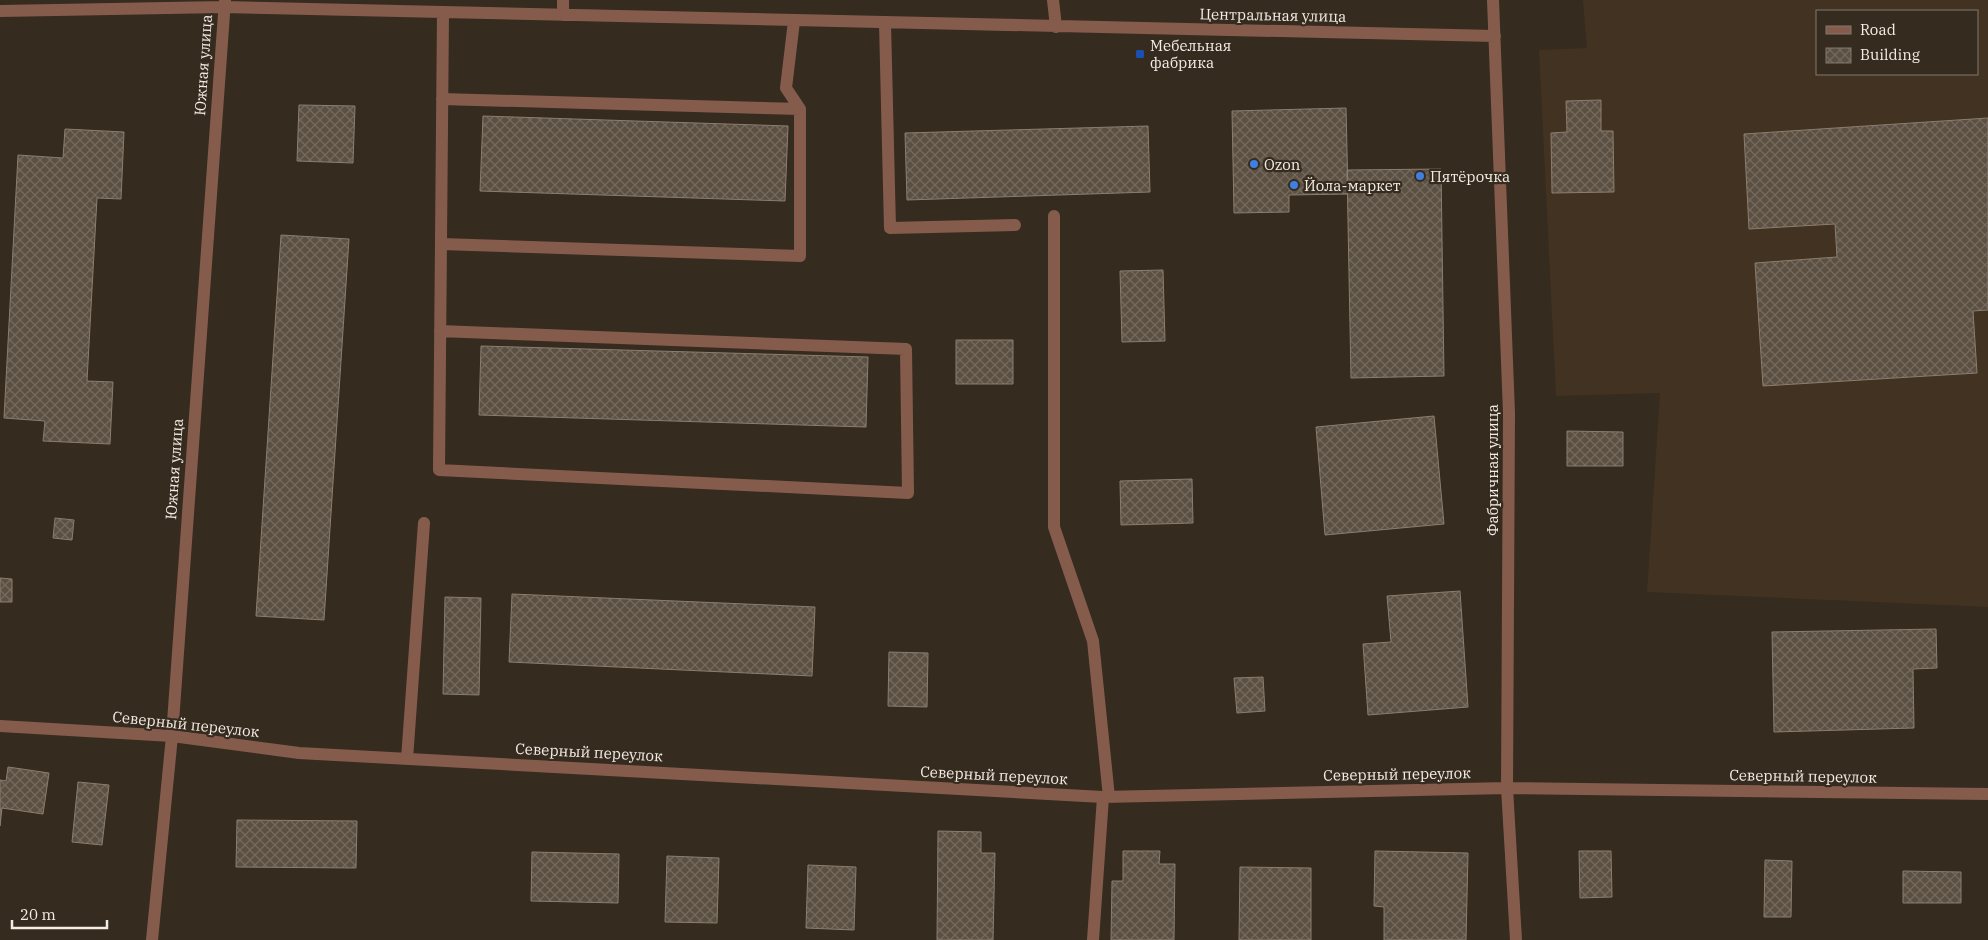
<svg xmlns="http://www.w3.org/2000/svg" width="1988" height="940" font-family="'IBM Plex Serif',serif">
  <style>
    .built { fill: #423221; fill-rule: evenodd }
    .building { fill: url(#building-cross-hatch); stroke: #8b7e70 }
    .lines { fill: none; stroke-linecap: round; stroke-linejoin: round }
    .minor { stroke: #855c4c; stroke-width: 12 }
    .transit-dot { fill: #1a4fb4; stroke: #362b1f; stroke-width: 2 }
    .shop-dot { fill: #3f7fe0; stroke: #362b1f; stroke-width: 2 }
    .labels { text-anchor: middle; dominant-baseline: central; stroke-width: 4.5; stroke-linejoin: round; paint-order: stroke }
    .street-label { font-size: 15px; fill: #f4ede5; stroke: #362b1f }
    .poi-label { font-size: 15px; fill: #f4ede5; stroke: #362b1f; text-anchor: start }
  </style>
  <defs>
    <pattern id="building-cross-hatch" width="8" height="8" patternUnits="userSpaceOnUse" patternTransform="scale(1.25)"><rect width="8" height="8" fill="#5c5043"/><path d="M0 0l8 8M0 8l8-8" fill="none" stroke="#746a5e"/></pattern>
  </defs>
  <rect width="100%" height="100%" fill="#362b1f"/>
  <path class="built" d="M1583 0H1988V607L1647 592 1660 393 1556 396 1539 50 1587 48ZM1817 11H1977V74H1817Z"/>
  <path class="building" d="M1601 100V131H1613L1614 192 1552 193 1551 133 1567 132 1566 101Z
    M299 105 355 106 353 163 297 161Z
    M1346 108 1348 194 1289 195V212L1234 213 1232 111Z
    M483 116 788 126 785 201 480 191Z
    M1988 118V310L1973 311 1977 373 1763 386 1755 263 1837 257 1835 224 1749 229 1744 134Z
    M1148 126 1150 192 907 200 905 133Z
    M65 129 124 132 121 199 97 198 87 381 113 382 110 444 43 441 45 421 4 418 18 155 63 158Z
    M1441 169 1444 376 1351 378 1347 170Z
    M281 235 349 239 324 620 256 616Z
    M1163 270 1165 341 1122 342 1120 271Z
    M956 340H1013V384H956Z
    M481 346 868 357 866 427 479 415Z
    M1434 416 1444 524 1325 535 1316 427Z
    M1567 431 1623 432V466H1567Z
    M1192 479 1193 523 1121 525 1120 481Z
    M55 518 74 520 72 540 53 538Z
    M0 578 12 579V602H0Z
    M1460 591 1468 707 1368 715 1363 644 1391 642 1387 596Z
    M512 594 815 607 812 676 509 662Z
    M445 597 481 598 479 695 443 694Z
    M1936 629 1937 668 1913 669 1914 728 1774 732 1772 632Z
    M889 652 928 653 927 707 888 706Z
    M1263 677 1265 711 1237 713 1234 678Z
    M8 767 49 773 43 814 2 808 0 826V780L6 781Z
    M78 782 109 785 102 845 72 842Z
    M237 820 357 821 356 868 236 867Z
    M938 831 981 832V853H995L993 940H937Z
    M1123 851H1160L1159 864H1175L1174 940H1111L1112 881H1123Z
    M1375 851 1468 853 1466 940H1384V907L1374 906Z
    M1579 851H1611L1612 897 1580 898Z
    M532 852 619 854 618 903 531 901Z
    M667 856 719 858 717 923 665 922Z
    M1765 860 1792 861 1791 917H1764Z
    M808 865 856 867 854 930 806 928Z
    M1240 867 1311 868V940H1239Z
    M1903 871 1961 872V903H1903Z"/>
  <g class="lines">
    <path class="minor" d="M1053 0 1056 27
      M1493 0 1509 413 1507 788 1516 940
      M0 11 223 7 1495 36
      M563 15V0
      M885 23 890 228 1015 225
      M442 99 800 109
      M1054 216V527L1093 641 1109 797
      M441 244 800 256V109L786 88 794 21
      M440 331 906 349 908 493 439 470 443 12
      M0 726 172 736 299 753 1103 797 1507 788 1988 794
      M407 759 424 523
      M152 940 172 736 225 0
      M1093 940 1103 797"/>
  </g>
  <rect class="transit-dot" x="1135" y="49" width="10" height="10" rx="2.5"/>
  <g class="shop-dot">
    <circle cx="1254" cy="164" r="5"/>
    <circle cx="1420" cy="176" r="5"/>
    <circle cx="1294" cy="185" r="5"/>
  </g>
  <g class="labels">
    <g class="street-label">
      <text transform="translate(1273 15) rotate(1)">Центральная улица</text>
      <text transform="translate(203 65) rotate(-86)">Южная улица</text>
      <text transform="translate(174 469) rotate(-86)">Южная улица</text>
      <text transform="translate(1492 470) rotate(-90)">Фабричная улица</text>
      <text transform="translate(186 724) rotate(6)">Северный переулок</text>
      <text transform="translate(589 752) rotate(3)">Северный переулок</text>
      <text transform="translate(1397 774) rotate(-1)">Северный переулок</text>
      <text transform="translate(994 775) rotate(3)">Северный переулок</text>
      <text transform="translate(1803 776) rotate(1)">Северный переулок</text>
    </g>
    <g class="poi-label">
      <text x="1150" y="45">Мебельная<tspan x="1150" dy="17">фабрика</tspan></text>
      <text x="1264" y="164">Ozon</text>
      <text x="1430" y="176">Пятёрочка</text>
      <text x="1304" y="185">Йола-маркет</text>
    </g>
  </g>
  <rect x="1816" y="10" width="162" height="65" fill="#362b1f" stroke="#82796e"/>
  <rect x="1826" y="26" width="25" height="8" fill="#855c4c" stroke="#82796e"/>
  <text x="1860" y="35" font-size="15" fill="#f4ede5">Road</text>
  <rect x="1826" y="48" width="25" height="15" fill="url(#building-cross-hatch)" stroke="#82796e"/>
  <text x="1860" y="60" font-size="15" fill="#f4ede5">Building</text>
  <path d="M12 920v8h95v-8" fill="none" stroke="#f4ede5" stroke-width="2.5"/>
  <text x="20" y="920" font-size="15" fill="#f4ede5" stroke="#362b1f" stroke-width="4" paint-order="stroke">20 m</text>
</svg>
